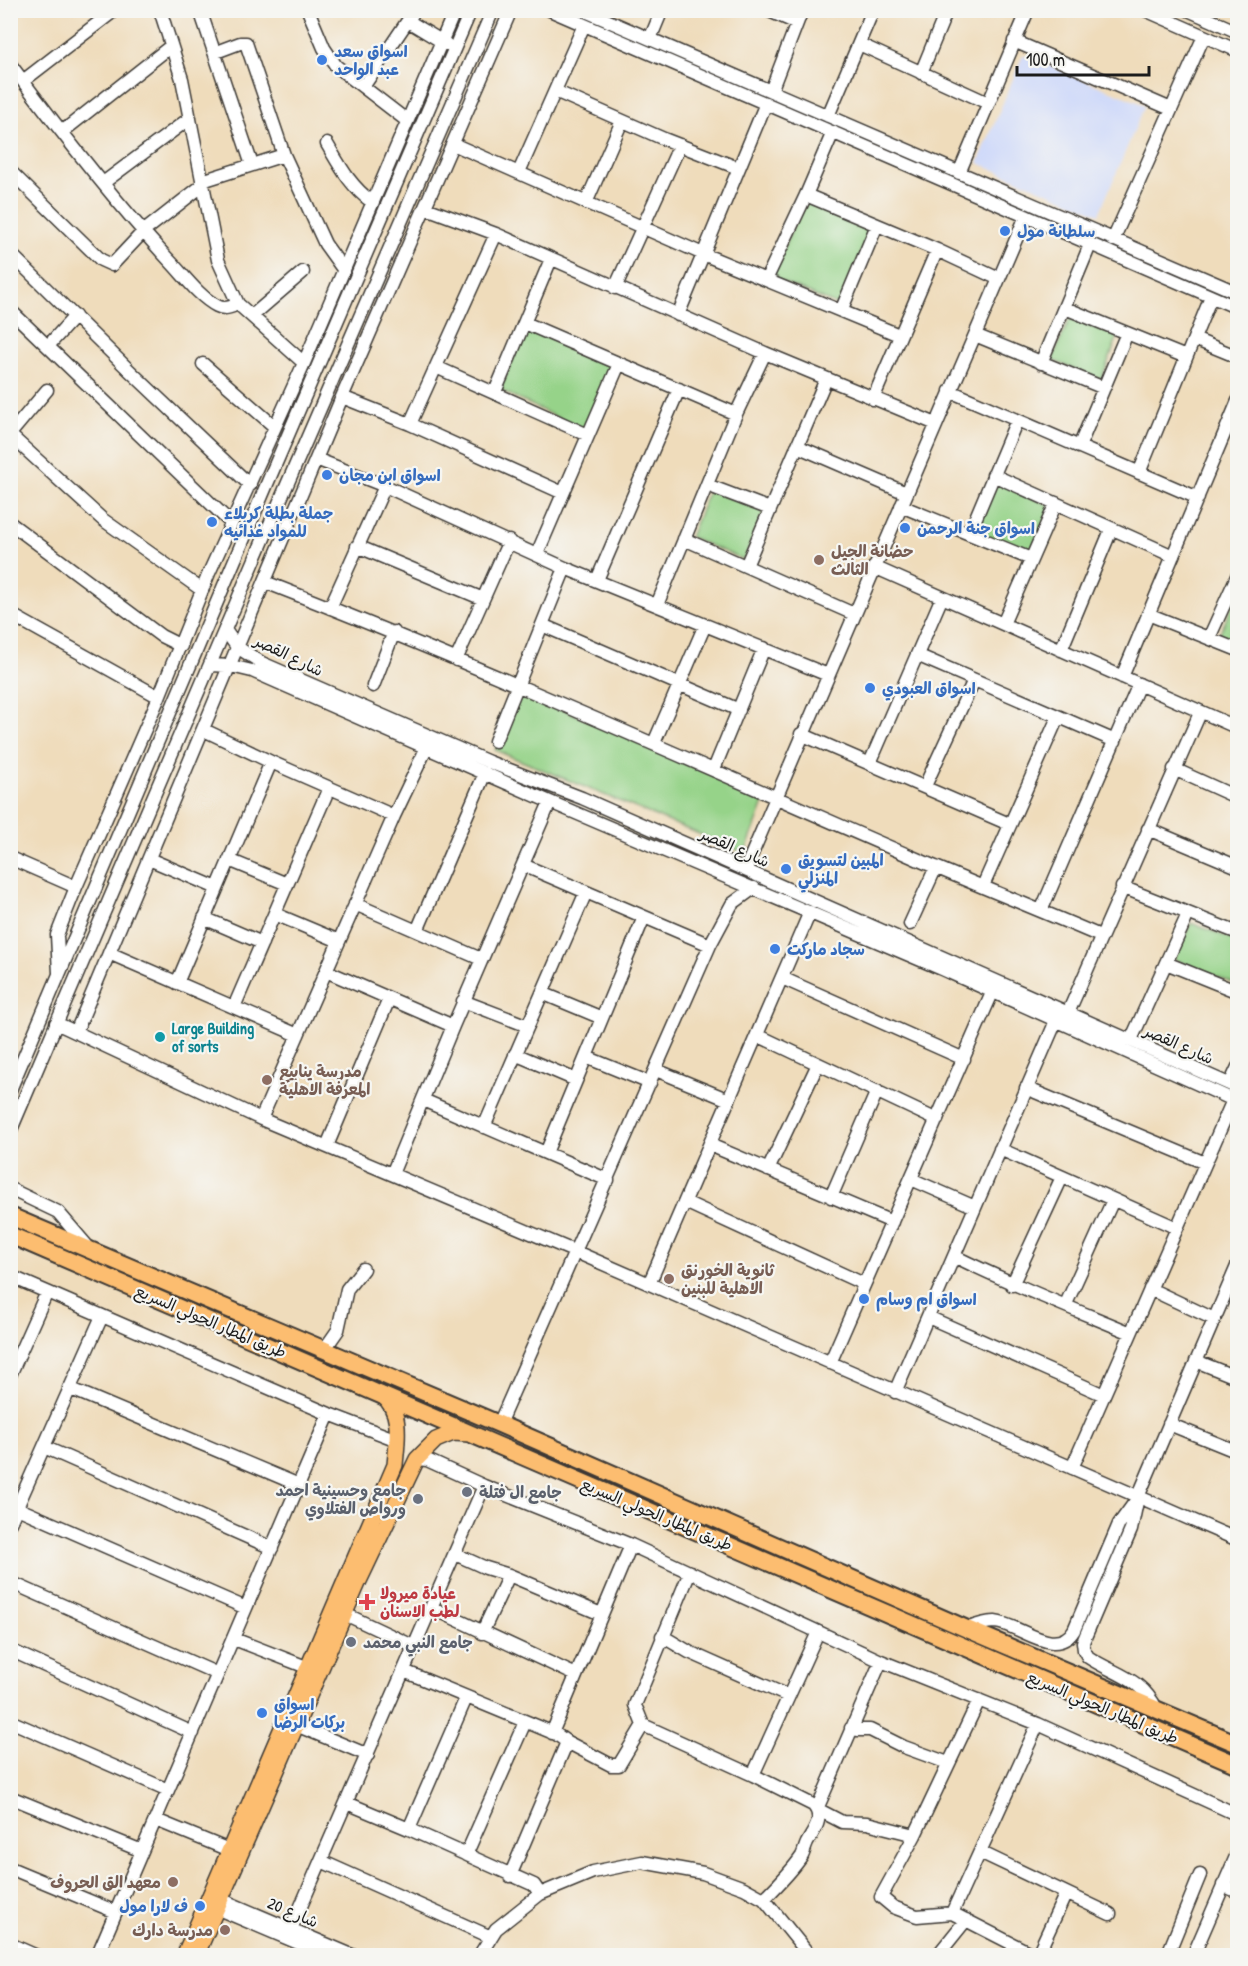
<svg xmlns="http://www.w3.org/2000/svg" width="1248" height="1966" font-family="'Patrick Hand','Playpen Sans Arabic',sans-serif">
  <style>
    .built { fill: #d0daf9 }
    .green { fill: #96d389; stroke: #597852; stroke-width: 1.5 }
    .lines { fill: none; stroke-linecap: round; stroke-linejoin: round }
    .minor-casing { stroke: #3c3934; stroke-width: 15 }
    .major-casing { stroke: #3c3934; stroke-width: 18 }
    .highway-casing { stroke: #3c3934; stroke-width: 20 }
    .minor { stroke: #fff; stroke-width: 12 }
    .major { stroke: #fcbd6f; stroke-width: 15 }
    .highway { stroke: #fcbd6f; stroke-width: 16 }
    .shop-dot { fill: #3f7fe0; stroke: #f6f6f2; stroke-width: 2 }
    .education-dot { fill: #8d6e63; stroke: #f6f6f2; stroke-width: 2 }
    .culture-dot { fill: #0f9aa8; stroke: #f6f6f2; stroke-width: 2 }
    .worship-dot { fill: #6b7280; stroke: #f6f6f2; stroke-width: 2 }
    .health-dot { fill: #e0444e; stroke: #f6f6f2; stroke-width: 2 }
    .labels { text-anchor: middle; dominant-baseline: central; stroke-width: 4.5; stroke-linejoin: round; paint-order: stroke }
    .shop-label { font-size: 16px; font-weight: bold; fill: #366cbe; stroke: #f6f6f2; text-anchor: start }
    .education-label { font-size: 16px; font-weight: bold; fill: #785e54; stroke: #f6f6f2; text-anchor: start }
    .street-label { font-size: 16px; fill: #1c1c1c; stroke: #f6f6f2 }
    .culture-label { font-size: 16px; font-weight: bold; fill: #0d838f; stroke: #f6f6f2; text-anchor: start }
    .worship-label { font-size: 16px; font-weight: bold; fill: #5b616d; stroke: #f6f6f2; text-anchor: start }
    .health-label { font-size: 16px; font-weight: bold; fill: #be3a42; stroke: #f6f6f2; text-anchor: start }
  </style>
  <rect width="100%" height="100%" fill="#f6f6f2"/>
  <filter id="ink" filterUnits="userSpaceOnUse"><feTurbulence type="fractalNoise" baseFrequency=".0167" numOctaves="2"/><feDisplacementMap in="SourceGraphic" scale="12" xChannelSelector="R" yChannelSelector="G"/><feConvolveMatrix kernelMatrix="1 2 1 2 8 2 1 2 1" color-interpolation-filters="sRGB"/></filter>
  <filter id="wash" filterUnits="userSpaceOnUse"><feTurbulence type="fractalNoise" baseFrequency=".008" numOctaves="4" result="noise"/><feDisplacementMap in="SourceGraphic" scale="24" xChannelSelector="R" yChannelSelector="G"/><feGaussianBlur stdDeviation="1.35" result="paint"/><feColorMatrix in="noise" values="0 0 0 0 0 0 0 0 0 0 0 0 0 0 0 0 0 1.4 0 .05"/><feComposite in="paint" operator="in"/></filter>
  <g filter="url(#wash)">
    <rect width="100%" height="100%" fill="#efdcbb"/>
    <path class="built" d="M1023 55 1145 105 1099 214 978 163Z"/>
    <path class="green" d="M805 199 872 228 839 306 771 277Z
      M1070 318 1118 336 1101 380 1052 360Z
      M526 327 616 364 587 432 500 390Z
      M995 480 1051 506 1030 555 974 532Z
      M709 490 764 511 744 560 690 537Z
      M1237 595H1238L1237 643 1219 635Z
      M519 690 766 798 745 853 495 750Z
      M1191 923 1237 941V985L1174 959Z"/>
  </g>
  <g filter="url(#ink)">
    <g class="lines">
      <defs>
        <path id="minor" d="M160 10 182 79 218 260 238 304 304 363
          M200 10 252 165
          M308 10 324 48 336 66 406 120
          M550 10 1238 308
          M583 10 1238 293
          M767 10 797 23
          M1145 10 1238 51
          M1188 10 1238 32
          M408 21 446 44
          M650 39 662 10
          M1014 41 1171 109
          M859 44 988 103
          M216 52 240 43H246L284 155 325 244 343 269
          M10 64C60 131 111 197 168 259 183 274 198 296 217 306 225 310 231 307 238 304
          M921 73 947 10
          M23 81 115 10
          M363 87 415 10
          M555 91 664 139 738 168
          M771 91 802 10
          M828 116 873 10
          M62 132 171 46
          M327 144C340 166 350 186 372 202
          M453 144 703 254 899 335
          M10 171 101 260 112 265 143 232 203 185
          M519 172 584 25
          M959 173 1028 10
          M202 181 284 155
          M103 183 190 118
          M806 195 937 250 999 279
          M586 203 622 121
          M426 208 496 234 765 353 936 424
          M1113 240 1204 36
          M10 253 130 371 250 485
          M766 280 806 195 833 132
          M615 288 680 145
          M1065 308 1186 357
          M10 310 231 523
          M841 311 877 225
          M678 315 766 103
          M252 316 303 272
          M525 323 736 414
          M975 335 1104 388
          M1194 339 1238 357
          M48 346 75 316
          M1041 363 1090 245
          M203 364 275 427
          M436 367 588 435
          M950 391 1198 498
          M495 392 551 259
          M342 397 410 424 563 493
          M873 399 937 250
          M410 424 496 234
          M10 434 47 390
          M10 435 102 519 202 590
          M797 446 906 493
          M1079 447 1127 333
          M316 459 385 486 565 568 828 675
          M1139 473 1211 297
          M993 475 1173 556
          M707 485 770 509
          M901 506 1031 559
          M10 523 161 636 181 646
          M969 534 1017 420
          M684 539 854 614
          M357 546 483 599
          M537 554 619 364
          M746 566 826 379
          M874 567 1238 728
          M597 580 679 389
          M265 582C486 668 702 766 919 860 979 886 1040 910 1100 936
          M657 605 736 414 765 353
          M330 608 385 486
          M10 614 159 697
          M1148 614 1238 650
          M1003 624 1056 503
          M542 625 739 710
          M225 630 237 647 262 663 489 762 582 798 1238 1088
          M1209 638 1238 574
          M1061 650 1111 530
          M917 655 1115 741
          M456 660 509 541
          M211 665 231 666 252 671 550 802 942 969 1238 1102
          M1122 677 1238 401
          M373 686 394 632
          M204 730 271 762 394 816
          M801 734 1009 824
          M495 741 565 568
          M654 743 705 625
          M870 763 942 597
          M714 769 764 648
          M1174 769 1238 798
          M925 786 974 680
          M1148 829 1238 867
          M10 858 76 887
          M149 859 217 888
          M229 860 287 884
          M523 865 710 945
          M745 870 1026 216
          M983 886 1058 717
          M1122 887 1238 933
          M355 904 481 959
          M1041 911 1139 684
          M275 914 339 941
          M204 918 262 943
          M910 924 936 867
          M417 931 485 773
          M109 953 298 1035
          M1166 963 1238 992
          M326 971 453 1026
          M59 973 57 935 76 887 159 697 209 573 304 363 455 10
          M782 978 964 1059
          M177 983 271 762
          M542 993 602 1018
          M463 1001 528 1026
          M234 1007 329 788
          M1068 1013 1200 713
          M56 1023 261 1119 576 1252 1238 1540
          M76 1032 342 397 511 10
          M757 1035 937 1120
          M1131 1040 1188 914
          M515 1054 576 1080
          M586 1057 650 1083
          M656 1070 729 1100
          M1230 1084 1238 1067
          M1026 1088 1205 1163
          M10 1090 267 484 471 10
          M423 1100 608 1180
          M261 1119 394 816 427 747
          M484 1127 586 892
          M10 1132 273 517 493 10
          M710 1145 892 1222
          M327 1146 389 999
          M1000 1149 1177 1228
          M546 1153 644 917
          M768 1170 818 1064
          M392 1174 453 1026 550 802
          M911 1179 975 1207
          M10 1189 58 1212 88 1247
          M831 1197 877 1091
          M685 1202 864 1284
          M954 1256C1012 1285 1071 1308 1131 1333
          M10 1276 329 1414 397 1440
          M649 1284 810 912
          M1012 1285 1062 1177
          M1150 1289 1214 1319
          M1066 1304 1113 1200
          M928 1317 1104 1395
          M324 1350 338 1330 347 1289 363 1269
          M1196 1361 1238 1378
          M830 1363 992 993
          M10 1375 47 1292
          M69 1388 299 1485
          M895 1392 1056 1021
          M499 1424 710 945 732 904 754 888
          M1169 1424 1238 1452
          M44 1447 272 1548
          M417 1459 427 1460 484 1486 631 1545 881 1661 1038 1724 1238 1815
          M1072 1468 1233 1100
          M17 1508 246 1608
          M10 1523 102 1316
          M455 1554 486 1568 509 1575 601 1614
          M690 1572 635 1705 643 1725 753 1775 813 1805C825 1818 814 1830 807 1843 805 1847 804 1852 802 1856 792 1871 777 1886 764 1899
          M10 1582 218 1674
          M432 1608 576 1675
          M345 1614 415 1647
          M967 1629C976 1625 985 1622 995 1622 1020 1624 1055 1660 1074 1630L1119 1524 1138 1498
          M482 1633 509 1575
          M662 1636 689 1652 788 1696
          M234 1639 309 1668
          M10 1650 193 1733
          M881 1661 817 1809 842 1822 867 1823 915 1835
          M404 1671 556 1734 567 1742 611 1765H619L643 1725
          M979 1700 915 1835 881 1897 893 1907 917 1916 952 1913 1036 1956
          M1157 1710C1141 1677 1115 1675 1088 1657L1084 1650 1083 1642 1131 1530 1138 1497 1238 1264
          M10 1721 168 1790
          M296 1725 368 1755
          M851 1728 858 1730H870L904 1747 948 1763
          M552 1733 631 1545
          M753 1775 818 1632
          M10 1797 142 1851
          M347 1803 409 1829 534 1885 540 1894
          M156 1820 229 1850
          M409 1829 466 1698
          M980 1852 1110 1914
          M466 1855 525 1722
          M321 1861 491 1937
          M10 1868 116 1912
          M510 1876 567 1742
          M1223 1885 1238 1892
          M220 1899 354 1956
          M216 1908 329 1956
          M952 1913 1038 1724
          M291 1929 484 1486
          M10 1944 37 1956
          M97 1956 329 1414
          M479 1956 496 1929 540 1894 593 1872 642 1862 703 1873 744 1888 764 1899 810 1956
          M937 1956 966 1920
          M1037 1956 1066 1893
          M1167 1956 1200 1875
          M1193 1956 1238 1852"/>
        <path id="major" d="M184 1956 395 1465C397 1441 403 1412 382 1395
          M196 1956 358 1583 417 1459 436 1440 453 1433 470 1434"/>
        <path id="highway" d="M10 1216 499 1424 967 1629 1238 1744
          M10 1235 1238 1765"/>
      </defs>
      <use href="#minor" class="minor-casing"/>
      <use href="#major" class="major-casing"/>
      <use href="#highway" class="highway-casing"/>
      <use href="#minor" class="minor"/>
      <use href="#major" class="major"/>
      <use href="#highway" class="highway"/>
    </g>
  </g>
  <g class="shop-dot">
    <circle cx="322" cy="60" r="6"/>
    <circle cx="1005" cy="231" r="6"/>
    <circle cx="327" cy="475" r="6"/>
    <circle cx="212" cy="522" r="6"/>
    <circle cx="905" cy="528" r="6"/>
    <circle cx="870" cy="688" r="6"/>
    <circle cx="786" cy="869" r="6"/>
    <circle cx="775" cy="949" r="6"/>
    <circle cx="864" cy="1299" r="6"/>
    <circle cx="262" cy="1713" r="6"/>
    <circle cx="200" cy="1906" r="6"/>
  </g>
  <g class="education-dot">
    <circle cx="819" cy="560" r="6"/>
    <circle cx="267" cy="1080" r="6"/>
    <circle cx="669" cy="1279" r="6"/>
    <circle cx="173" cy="1882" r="6"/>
    <circle cx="225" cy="1930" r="6"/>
  </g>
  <circle class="culture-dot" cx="160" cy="1037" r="6"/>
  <g class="worship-dot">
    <circle cx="467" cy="1492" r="6"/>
    <circle cx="418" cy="1499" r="6"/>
    <circle cx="351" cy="1642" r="6"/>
  </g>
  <path class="health-dot" d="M364 1593h6v6h6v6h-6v6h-6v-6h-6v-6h6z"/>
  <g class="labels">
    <g class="shop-label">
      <text x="334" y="51">اسواق سعد<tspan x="334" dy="18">عبد الواحد</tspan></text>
      <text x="1017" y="231">سلطانة مول</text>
      <text x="339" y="475">اسواق ابن مجان</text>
      <text x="224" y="513">جملة بطلة كربلاء<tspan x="224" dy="18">للمواد غذائيه</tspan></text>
      <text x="917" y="528">اسواق جنة الرحمن</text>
      <text x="882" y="688">اسواق العبودي</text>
      <text x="798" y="860">المبين لتسويق<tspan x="798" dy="18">المنزلي</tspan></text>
      <text x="787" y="949">سجاد ماركت</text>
      <text x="876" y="1299">اسواق ام وسام</text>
      <text x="274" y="1704">اسواق<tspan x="274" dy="18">بركات الرضا</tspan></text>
      <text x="188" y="1906" text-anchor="end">ف لارا مول</text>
    </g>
    <g class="education-label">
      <text x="831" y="551">حضانة الجيل<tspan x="831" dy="18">الثالث</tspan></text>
      <text x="279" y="1071">مدرسة ينابيع<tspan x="279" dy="18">المعرفة الاهلية</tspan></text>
      <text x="681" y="1270">ثانوية الخورنق<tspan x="681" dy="18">الاهلية للبنين</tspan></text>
      <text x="161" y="1882" text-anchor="end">معهد الق الحروف</text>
      <text x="213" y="1930" text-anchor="end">مدرسة دارك</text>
    </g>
    <g class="street-label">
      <text transform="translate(289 655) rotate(26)">شارع القصر</text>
      <text transform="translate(735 847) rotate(24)">شارع القصر</text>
      <text transform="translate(1179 1044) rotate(24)">شارع القصر</text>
      <text transform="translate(211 1321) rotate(23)">طريق المطار الحولي السريع</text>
      <text transform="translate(657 1514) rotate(23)">طريق المطار الحولي السريع</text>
      <text transform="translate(1103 1707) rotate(23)">طريق المطار الحولي السريع</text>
      <text transform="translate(293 1912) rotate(23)">شارع 20</text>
    </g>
    <g class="culture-label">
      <text x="172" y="1028">Large Building<tspan x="172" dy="18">of sorts</tspan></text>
    </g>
    <g class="worship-label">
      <text x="406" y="1490" text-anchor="end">جامع وحسينية احمد<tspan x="406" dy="18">ورواص الفتلاوي</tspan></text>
      <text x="479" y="1492">جامع ال فتلة</text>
      <text x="363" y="1642">جامع النبي محمد</text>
    </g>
    <g class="health-label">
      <text x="380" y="1593">عيادة ميرولا<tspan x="380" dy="18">لطب الاسنان</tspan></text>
    </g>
  </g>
  <rect width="1248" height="1966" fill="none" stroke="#f6f6f2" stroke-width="36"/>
  <path d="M1017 66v9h132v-9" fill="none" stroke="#1c1c1c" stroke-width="3"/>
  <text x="1026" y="66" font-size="18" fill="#1c1c1c" stroke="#f6f6f2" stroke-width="4.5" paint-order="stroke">100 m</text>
</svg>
